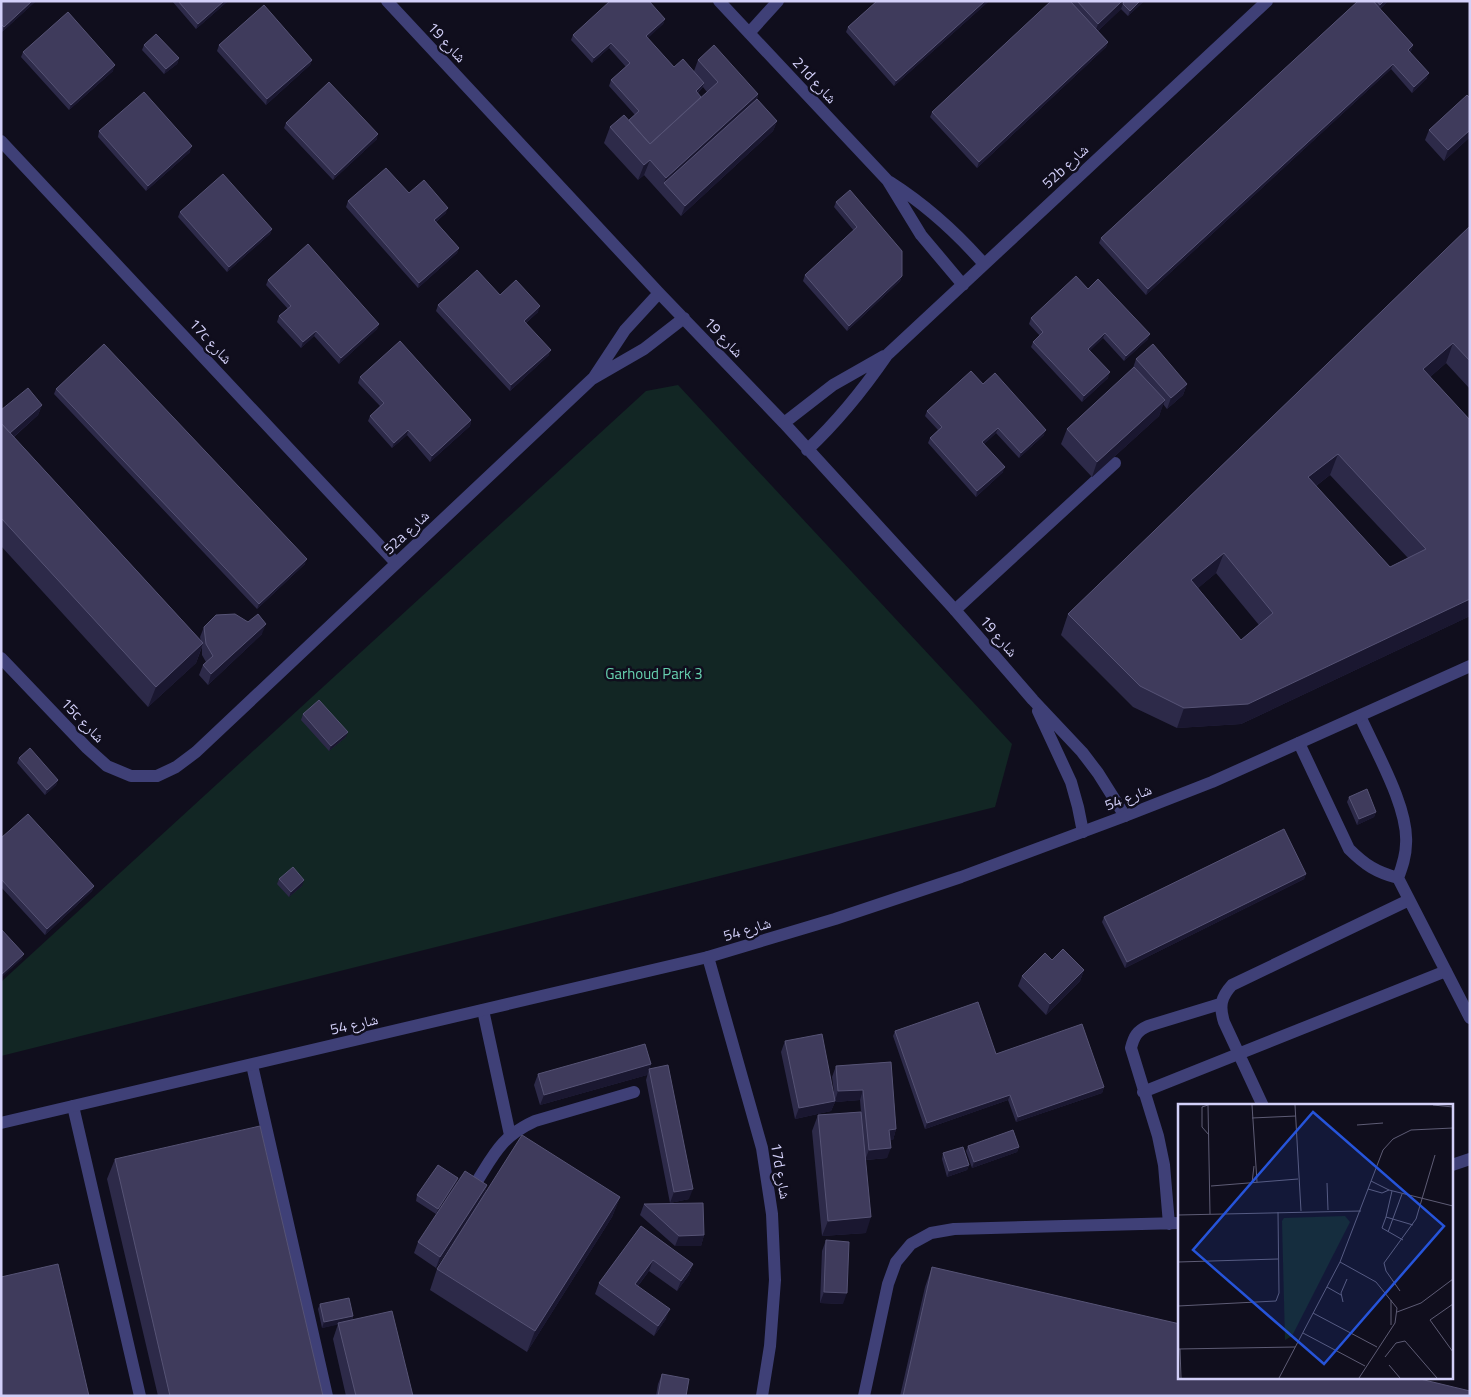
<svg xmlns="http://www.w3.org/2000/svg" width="1471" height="1397" font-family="'Titillium Web','Noto Naskh Arabic',sans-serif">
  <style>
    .green { fill: #122624 }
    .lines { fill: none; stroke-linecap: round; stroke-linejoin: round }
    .service { stroke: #3f4077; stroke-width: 12 }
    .minor { stroke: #3f4077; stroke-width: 12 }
    .tertiary { stroke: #3f4077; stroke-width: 12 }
    .wall { fill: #2d2a49; fill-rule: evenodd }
    .shaded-wall { fill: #1a1730 }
    .building { fill: #3f3b5c; stroke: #565375; fill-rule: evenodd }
    .labels { text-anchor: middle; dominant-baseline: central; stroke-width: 5; stroke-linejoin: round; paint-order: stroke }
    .street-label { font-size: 15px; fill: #d3d0f9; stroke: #100e1d }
    .park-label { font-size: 15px; fill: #66d0af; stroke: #100e1d }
    .inset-road { fill: none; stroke: #5e5c75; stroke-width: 1 }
    .view { fill: #2654da; fill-opacity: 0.15; stroke: #2654da; stroke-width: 2.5 }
    .inset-edge { fill: none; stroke: #d3d0f9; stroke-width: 2.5 }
  </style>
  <rect width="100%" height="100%" fill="#100e1d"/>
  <path class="green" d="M678 385 1012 744 995 807 1 1056V982L646 391Z"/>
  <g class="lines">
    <path class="service" d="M955 610 1115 463
      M1360 716C1375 750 1409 808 1406 844 1406 856 1402 867 1398 878L1470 1018
      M1299 743 1349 849C1365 865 1376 872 1398 878
      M483 1010 510 1135
      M252 1065 327 1396
      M1143 1092 1446 971
      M73 1106 140 1396
      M1263 1106 1224 1022C1219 1006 1221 997 1232 985L1409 900
      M1452 1165 1470 1159
      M474 1186C494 1155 500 1137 535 1121L634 1092
      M1169 1224 1164 1165 1158 1136 1131 1048C1134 1036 1137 1031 1148 1026L1220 1004
      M864 1396 888 1284 896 1262 911 1244 931 1233 954 1229 1180 1223"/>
    <path class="minor" d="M387 1 659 293 784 423 955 610 1033 700 1082 752 1098 773 1125 816
      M719 1 888 181 921 235 963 285
      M749 33 778 1
      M1 141 396 563
      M890 182C926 205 956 232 984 264
      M594 377 625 330 659 293
      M784 423 833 385 884 356
      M807 450C838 421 863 390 887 355L1267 1
      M1 658 87 748 107 766 131 776H157L176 767 196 752 592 379 644 349 684 318
      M1038 711 1071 782 1078 807 1083 832
      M708 957 762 1148 772 1214 775 1280 770 1346 762 1396"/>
    <path class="tertiary" d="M1 1123 708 957 835 919 961 877 1125 816 1212 782 1470 666"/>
  </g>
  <path class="wall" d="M1 1H36L2 32 1 31Z
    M172 1H228L196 29Z
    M877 1H989L894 86 846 32 848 27Z
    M1051 1H1144L1128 16 1121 9 1098 31 1108 42 1106 47 977 168 930 117 932 112Z
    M1358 1H1388L1380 9 1413 45 1411 51 1410 52 1427 78 1412 93 1391 69 1146 295 1099 243 1101 238Z
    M665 19 663 24 647 38 674 67 694 71 698 60 758 94 757 99 777 121 773 131 681 216 644 175 638 180 604 143 610 127 629 120 635 115 609 86 611 80 626 67 609 48 592 63 571 40 573 35ZM703 87 707 92 701 97 698 93Z
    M144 45 179 58 177 64 164 74 142 50Z
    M219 45 312 60 310 65 266 105 217 51Z
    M23 52 113 71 69 110 21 57Z
    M1470 98V137L1444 161 1425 140 1429 130Z
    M286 123 377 139 333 180 284 128Z
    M99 131 190 152 146 191 98 137Z
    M348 201 446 213 436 222 459 248 457 253 418 288 346 207Z
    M836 202 902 276 900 281 847 331 803 281 805 275 854 231 834 207Z
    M180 212 272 229 270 234 227 272 178 217Z
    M1470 226V389L1446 363 1430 377 1470 420V616L1241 724 1177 728 1133 707 1061 635 1068 614ZM1330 475 1408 558 1390 567 1316 486ZM1216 573 1259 625 1241 640 1198 588Z
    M268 280 379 324 377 329 339 364 314 336 301 348 277 322 279 316 288 309 266 285Z
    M1088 289 1148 339 1124 361 1103 338 1089 351 1108 378 1082 402 1031 347 1033 342 1040 336 1029 324 1031 318Z
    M500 295 538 312 526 323 549 355 510 391 436 311 438 305Z
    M1136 359 1187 384 1183 395 1167 409 1163 404 1159 416 1092 477 1061 444 1067 429 1133 368Z
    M360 377 471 420 470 426 430 462 407 435 392 448 368 421 370 416 380 406 358 383Z
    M983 384 1044 435 1019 458 996 433 984 444 1003 472 976 497 928 443 930 438 938 430 925 416 927 411Z
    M56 389 305 564 257 609 54 394Z
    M42 405 38 415 14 437 201 641 200 637 204 627 262 634 208 685 199 675 203 665 206 662 202 655V647L196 663 148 707 1 546V410Z
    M303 714 346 737 329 751 301 720Z
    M19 758 58 780 56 785 45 795 17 763Z
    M1349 797 1376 812 1374 817 1357 825 1347 802Z
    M1 838 94 886 92 891 45 935 1 887Z
    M1306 874 1304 879 1125 968 1102 922 1104 917Z
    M279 879 302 886 289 897 277 884Z
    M1052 960 1084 970 1080 981 1046 1015 1018 986 1022 976Z
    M895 1031 996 1054 1104 1087 1102 1093 1016 1122 1008 1100 925 1129 893 1036Z
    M785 1041 834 1092 832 1077 836 1066 891 1062 896 1129 893 1140H890L887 1158 866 1160V1233L822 1236 812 1131 818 1115 861 1112 860 1100 835 1102 831 1111 795 1119 781 1052Z
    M651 1064 647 1075 540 1105 534 1085 538 1074Z
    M649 1069 689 1199 670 1203 646 1080Z
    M968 1146 1019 1147 1017 1152 972 1168 966 1151Z
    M943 1153 969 1165 967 1170 947 1177 942 1159Z
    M115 1159 323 1396H158L107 1179Z
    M458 1178 456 1184 436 1214 416 1201 417 1195Z
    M487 1185 484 1196 436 1268 414 1253 418 1242Z
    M620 1197 612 1217 527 1352 430 1290 437 1269Z
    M644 1204 704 1235 701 1246H675L640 1215Z
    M641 1226 693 1264 689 1275 677 1291 649 1271 638 1286 666 1319 654 1336 595 1294 599 1283Z
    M826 1240 843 1304 820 1303 822 1251Z
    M932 1267 1470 1396H900L925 1287Z
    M320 1304 353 1316 352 1320 413 1396H346L333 1339 338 1324 322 1328 318 1309Z
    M662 1374 686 1396H656L658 1384Z"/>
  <path class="shaded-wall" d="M32 1H36L2 32 4 27Z
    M224 1H228L196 29 198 24Z
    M985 1H989L894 86 896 81Z
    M1122 1H1124L1121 9 1094 35 1098 24Z
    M1140 1H1144L1128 16 1130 11Z
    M1384 1H1388L1378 10 1380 5Z
    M665 19 663 24 644 42 646 36Z
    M1108 42 1106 47 977 168 979 162Z
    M611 43 609 48 592 63 594 58Z
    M1413 45 1411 51 1406 55 1408 50Z
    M179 58 177 64 164 74 166 69Z
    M312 60 310 65 266 105 267 99Z
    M1393 64 1391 69 1146 295 1148 289Z
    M115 65 113 71 69 110 71 105Z
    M1429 73 1427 78 1412 93 1414 87Z
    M704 83 702 88 694 96 696 91Z
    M758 94 753 109 664 183 666 178Z
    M777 121 773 131 681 216 685 206Z
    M1470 130V137L1444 161 1448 150Z
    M378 134 377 139 333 180 335 175Z
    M192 146 190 152 146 191 148 186Z
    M650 160 644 175 638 180 644 165Z
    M448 208 446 213 432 225 434 220Z
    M272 229 270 234 227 272 229 267Z
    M459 248 457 253 418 288 419 283Z
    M902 276 900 281 847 331 849 326Z
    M540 306 538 312 522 326 524 321Z
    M379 324 377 329 339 364 341 358Z
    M316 331 314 336 301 348 303 342Z
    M1105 333 1103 338 1086 355 1088 349Z
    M1150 334 1148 339 1124 361 1126 356Z
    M1453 343 1446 363 1416 389 1423 369Z
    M551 350 549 355 510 391 511 385Z
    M1110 372 1108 378 1082 402 1084 396Z
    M1187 384 1183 395 1167 409 1171 398Z
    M1165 400 1159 416 1092 477 1097 462Z
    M42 405 38 415 2 447 6 436Z
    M471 420 470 426 430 462 432 456Z
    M998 428 996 433 980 448 982 442Z
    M408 430 407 435 392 448 394 443Z
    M1046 430 1044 435 1019 458 1021 453Z
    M1338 454 1330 475 1301 497 1308 477Z
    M1005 467 1003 472 976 497 977 491Z
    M1224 553 1216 573 1184 600 1191 580Z
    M307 559 305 564 257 609 259 604Z
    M1470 599V616L1241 724 1177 728 1184 708Z
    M266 624 262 634 208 685 211 674Z
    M203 643 196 663 148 707 156 687Z
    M348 732 346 737 329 751 331 746Z
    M58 780 56 785 45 795 47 790Z
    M1376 812 1374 817 1357 825 1359 819Z
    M1306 874 1304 879 1125 968 1127 962Z
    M304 880 302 886 289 897 291 892Z
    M94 886 92 891 45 935 47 929Z
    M24 954 22 959 1 978V975Z
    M1084 970 1080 981 1046 1015 1050 1004Z
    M651 1064 647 1075 540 1105 544 1095Z
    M1104 1087 1102 1093 1016 1122 1018 1117Z
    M863 1090 860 1100 835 1102 831 1111 795 1119 799 1108 835 1101 838 1091Z
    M1010 1095 1008 1100 925 1129 927 1123Z
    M896 1129 893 1140H885L889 1130Z
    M1019 1147 1017 1152 972 1168 974 1162Z
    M891 1148 887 1158 865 1160 869 1150Z
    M969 1165 967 1170 947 1177 949 1171Z
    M458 1178 456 1184 436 1214 438 1209Z
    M487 1185 484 1196 436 1268 440 1257Z
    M693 1189 689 1199 670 1203 674 1192Z
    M620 1197 612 1217 527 1352 535 1331Z
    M871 1217 866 1233 822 1236 828 1221Z
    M704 1235 701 1246H675L679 1236Z
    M653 1260 649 1271 631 1295 635 1284Z
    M693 1264 689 1275 677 1291 681 1281Z
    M824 1292 847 1293 843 1304 820 1303Z
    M670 1309 666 1319 654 1336 658 1326Z
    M353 1316 351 1322 322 1328 324 1322Z"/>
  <path class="building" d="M1 1H32L4 27 1 24Z
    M178 1H224L198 24Z
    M610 1H649L665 19 646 36 674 67 683 59 704 83 696 91 701 97 650 144 629 120 639 111 611 80 630 63 611 43 594 58 573 35Z
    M877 1H985L896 81 848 27Z
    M1051 1H1070L1108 42 979 162 932 112Z
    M1077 1H1122L1098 24Z
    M1124 1H1140L1130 11 1123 4Z
    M1358 1H1373L1413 45 1408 50 1429 73 1414 87 1393 64 1148 289 1101 238Z
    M1377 1H1384L1380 5Z
    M264 5 312 60 267 99 219 45Z
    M68 12 115 65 71 105 23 52Z
    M156 34 179 58 166 69 144 45Z
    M714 45 758 94 666 178 650 160 644 165 610 127 624 115 650 144 718 82 698 60Z
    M329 82 378 134 335 175 286 123Z
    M144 92 192 146 148 186 99 131Z
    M1467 95 1470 98V130L1448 150 1429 130Z
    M757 99 777 121 685 206 664 183Z
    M386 168 409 193 424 180 448 208 434 220 459 248 419 283 348 201Z
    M223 174 272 229 229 267 180 212Z
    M850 190 902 251V276L849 326 805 275 857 227 836 202Z
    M1470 226V361L1453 343 1423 369 1470 420V599L1248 704 1184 708 1140 686 1068 614ZM1338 454 1426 549 1390 567 1308 477ZM1224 553 1273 613 1241 640 1191 580Z
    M308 244 379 324 341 358 316 331 303 342 279 316 291 306 268 280Z
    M477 270 500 295 516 280 540 306 524 321 551 350 511 385 438 305Z
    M1076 276 1088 289 1098 279 1150 334 1126 356 1105 333 1088 349 1110 372 1084 396 1033 342 1043 332 1031 318Z
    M400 341 471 420 432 456 408 430 394 443 370 416 384 403 360 377Z
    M104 344 307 559 259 604 56 389Z
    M1153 344 1187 384 1171 398 1136 359Z
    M1134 367 1165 400 1097 462 1067 429Z
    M971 371 983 384 995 373 1046 430 1021 453 998 428 982 442 1005 467 977 491 930 438 942 427 927 411Z
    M28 388 42 405 10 433 1 423V410Z
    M1 423 203 643 156 687 1 518Z
    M235 614 248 622 258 614 266 624 211 674 203 665 213 656 206 644 204 627 216 615Z
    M319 700 348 732 331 746 303 714Z
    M30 748 58 780 47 790 19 758Z
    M1367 789 1376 812 1359 819 1349 797Z
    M28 814 94 886 47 929 1 879V838Z
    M1284 829 1306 874 1127 962 1104 917Z
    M293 867 304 880 291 892 279 879Z
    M1 929 24 954 1 975Z
    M1063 949 1084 970 1050 1004 1022 976 1045 953 1052 960Z
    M978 1002 996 1054 1082 1024 1104 1087 1018 1117 1010 1095 927 1123 895 1031Z
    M822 1034 835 1101 799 1108 785 1041Z
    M645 1044 651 1064 544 1095 538 1074Z
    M891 1062 896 1129 889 1130 891 1148 869 1150 863 1090 838 1091 836 1066Z
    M668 1065 693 1189 674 1192 649 1069Z
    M861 1112 871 1217 828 1221 818 1115Z
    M260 1126 323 1396H170L115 1159Z
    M1013 1130 1019 1147 974 1162 968 1146Z
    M522 1135 620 1197 535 1331 437 1269Z
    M963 1147 969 1165 949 1171 943 1153Z
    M438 1165 458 1178 438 1209 417 1195Z
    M465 1171 487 1185 440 1257 418 1242Z
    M703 1203 704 1235 679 1236 644 1204Z
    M641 1226 693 1264 681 1281 653 1260 635 1284 670 1309 658 1326 599 1283Z
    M826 1240 849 1242 847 1293 824 1292Z
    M58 1264 89 1396H1V1277Z
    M932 1267 1180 1324V1378H1416L1470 1391V1396H903Z
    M349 1298 353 1316 324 1322 320 1304Z
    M392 1311 413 1396H356L338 1323Z
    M662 1374 689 1379 686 1396H658Z"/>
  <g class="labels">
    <g class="street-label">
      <text transform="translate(447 42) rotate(47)">شارع 19</text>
      <text transform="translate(815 80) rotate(47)">21d شارع</text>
      <text transform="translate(1065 166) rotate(-43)">52b شارع</text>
      <text transform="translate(724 337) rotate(46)">شارع 19</text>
      <text transform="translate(211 341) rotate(47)">17c شارع</text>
      <text transform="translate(406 532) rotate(-43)">52a شارع</text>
      <text transform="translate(999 636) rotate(49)">شارع 19</text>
      <text transform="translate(83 720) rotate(46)">15c شارع</text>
      <text transform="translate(1128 797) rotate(-21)">شارع 54</text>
      <text transform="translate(747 929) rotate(-17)">شارع 54</text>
      <text transform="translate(354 1024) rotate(-13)">شارع 54</text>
      <text transform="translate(781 1171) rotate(80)">17d شارع</text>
    </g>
    <g class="park-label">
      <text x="654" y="673">Garhoud Park 3</text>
    </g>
  </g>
  <g transform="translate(1178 1104)">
    <rect width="275" height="275" fill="#100e1d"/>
    <path d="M167 112 172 118 114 232 107 236 104 117 106 114Z" fill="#122624"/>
    <path class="inset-road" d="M30 1 32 110M30 1 24 3V23L31 31M74 1 79 78M117 1 123 107M255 1 275 3M74 14 118 12M179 21 205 19M193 77 211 86M74 79 76 62M149 79 150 106M33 82 120 75M190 85 204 89 211 86 275 102M214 87 208 113 235 121M0 111 183 107M208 113 204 124 225 136M210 128 224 90M0 158 100 155M162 158 198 178 219 204 217 219 181 274M149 183 163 191M222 187 208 167 206 159 238 115 257 51M213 196V221M165 198 163 189 169 175M275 200 252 216 275 248M0 202 98 197 101 189 100 108M219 208 243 199 275 175M135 209 199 243M125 229 187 262M0 245 117 243M2 245 3 274M207 253 218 239 227 237 259 274M211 261 222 274M101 274 162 158 205 46 215 35 233 26 275 24"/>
    <path class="view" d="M135 8 266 122 146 260 15 146Z"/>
    <rect width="275" height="275" class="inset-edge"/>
  </g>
  <rect width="1471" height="1397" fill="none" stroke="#d3d0f9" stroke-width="5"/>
</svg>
